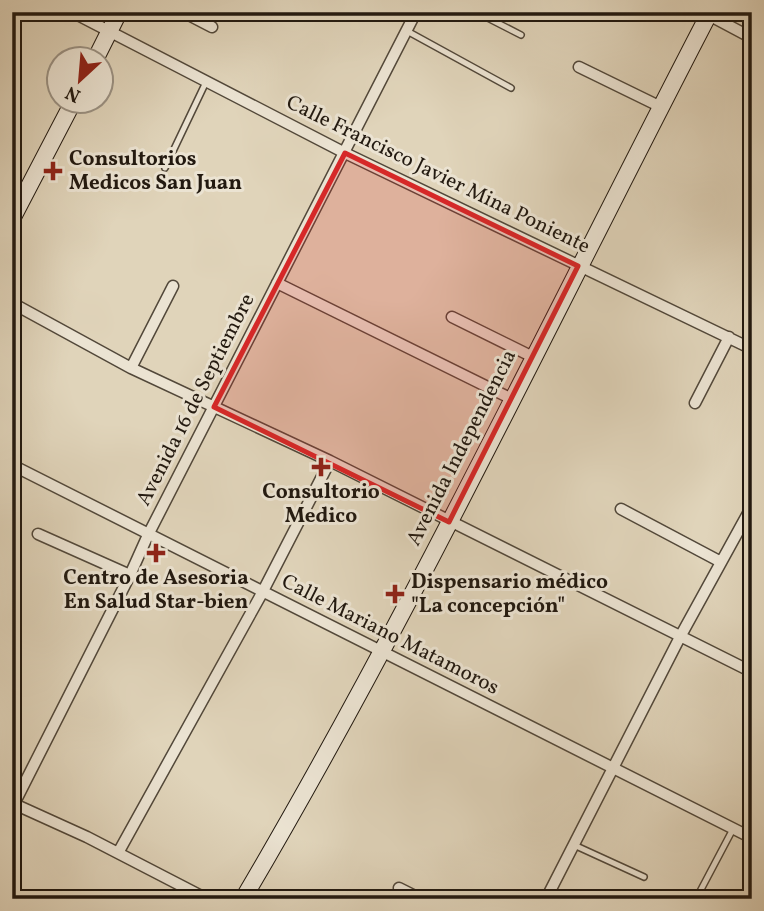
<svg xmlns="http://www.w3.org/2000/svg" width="764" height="911" font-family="Vollkorn,serif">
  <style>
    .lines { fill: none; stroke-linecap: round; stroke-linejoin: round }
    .lane-casing { stroke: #52483a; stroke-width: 8 }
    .street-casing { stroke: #52483a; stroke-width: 13 }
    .secondary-casing { stroke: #221910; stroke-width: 18 }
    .lane { stroke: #ebe3d2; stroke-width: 5 }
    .street { stroke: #ebe3d2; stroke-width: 10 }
    .secondary { stroke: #ebe3d2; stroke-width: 16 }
    .marked { fill: #d62828; fill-opacity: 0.2; stroke: #d62828; stroke-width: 5; stroke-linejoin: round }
    .poi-dot { fill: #8f2418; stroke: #ebe3d2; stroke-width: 2.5 }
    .labels { text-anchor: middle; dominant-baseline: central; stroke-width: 6; stroke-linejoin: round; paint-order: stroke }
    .poi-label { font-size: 21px; font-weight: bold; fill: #221910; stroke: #ebe3d2; text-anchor: start }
    .street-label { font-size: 21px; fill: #221910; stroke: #ebe3d2 }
  </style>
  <rect width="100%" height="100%" fill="#e0d4ba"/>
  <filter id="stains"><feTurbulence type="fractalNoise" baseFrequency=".00286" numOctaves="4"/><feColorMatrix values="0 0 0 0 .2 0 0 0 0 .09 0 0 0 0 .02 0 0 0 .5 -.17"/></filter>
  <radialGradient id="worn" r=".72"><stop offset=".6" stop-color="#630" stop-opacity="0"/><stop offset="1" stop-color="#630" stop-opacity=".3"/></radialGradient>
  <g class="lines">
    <defs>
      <path id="lane" d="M476 12 521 35
        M407 31 511 88
        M165 168 206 82
        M574 845 644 877
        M696 899 733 829"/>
      <path id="street" d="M72 12 345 153 752 349
        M183 12 212 27
        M705 13 752 38
        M579 67 661 107
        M277 283 512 399
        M12 303 131 368 330 461 752 672
        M452 317 533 357
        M131 368 173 286
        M695 403 729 337
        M12 465 752 838
        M621 509 721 562
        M38 534 130 575
        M12 803 87 837 207 899
        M12 808 130 575 148 535 416 12
        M118 853 262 593 330 461
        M399 888 421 899
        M546 899 680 637 752 506"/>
      <path id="secondary" d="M95 60 119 12
        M12 219 73 102
        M243 899C413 611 556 308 710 12"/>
    </defs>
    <use href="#lane" class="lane-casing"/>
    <use href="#street" class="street-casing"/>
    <use href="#secondary" class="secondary-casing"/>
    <use href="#lane" class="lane"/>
    <use href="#street" class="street"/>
    <use href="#secondary" class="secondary"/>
  </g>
  <path class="marked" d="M345 153 578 266 449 522 214 407Z"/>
  <g class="poi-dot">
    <path d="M49.5 160.5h7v7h7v7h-7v7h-7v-7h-7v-7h7z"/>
    <path d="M317.5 456.5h7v7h7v7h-7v7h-7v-7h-7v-7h7z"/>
    <path d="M152.5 542.5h7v7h7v7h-7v7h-7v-7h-7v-7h7z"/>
    <path d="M391.5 583.5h7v7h7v7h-7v7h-7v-7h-7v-7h7z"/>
  </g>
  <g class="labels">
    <g class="poi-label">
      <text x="69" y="159">Consultorios<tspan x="69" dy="24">Medicos San Juan</tspan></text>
      <text x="321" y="492" text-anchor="middle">Consultorio<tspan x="321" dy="24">Medico</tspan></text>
      <text x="156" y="578" text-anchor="middle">Centro de Asesoria<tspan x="156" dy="24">En Salud Star-bien</tspan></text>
      <text x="411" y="582">Dispensario médico<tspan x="411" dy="24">"La concepción"</tspan></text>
    </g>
    <g class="street-label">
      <text transform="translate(438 175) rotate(26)">Calle Francisco Javier Mina Poniente</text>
      <text transform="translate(196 400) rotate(-63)">Avenida 16 de Septiembre</text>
      <text transform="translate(462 448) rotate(-63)">Avenida Independencia</text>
      <text transform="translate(390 635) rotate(27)">Calle Mariano Matamoros</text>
    </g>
  </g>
  <rect width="764" height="911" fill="none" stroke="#e0d4ba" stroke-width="42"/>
  <rect x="14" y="14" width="736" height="883" fill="none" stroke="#221910" stroke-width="3.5"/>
  <rect x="21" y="21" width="722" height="869" fill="none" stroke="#221910" stroke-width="2"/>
  <g transform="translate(80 80) rotate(206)"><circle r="33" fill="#ebe3d2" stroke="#9b9284" stroke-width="2"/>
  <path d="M0-5L12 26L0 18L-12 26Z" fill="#8f2418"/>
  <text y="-10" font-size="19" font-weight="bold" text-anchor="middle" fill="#221910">N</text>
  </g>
  <rect width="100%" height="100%" filter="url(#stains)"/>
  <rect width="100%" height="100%" fill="url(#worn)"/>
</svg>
